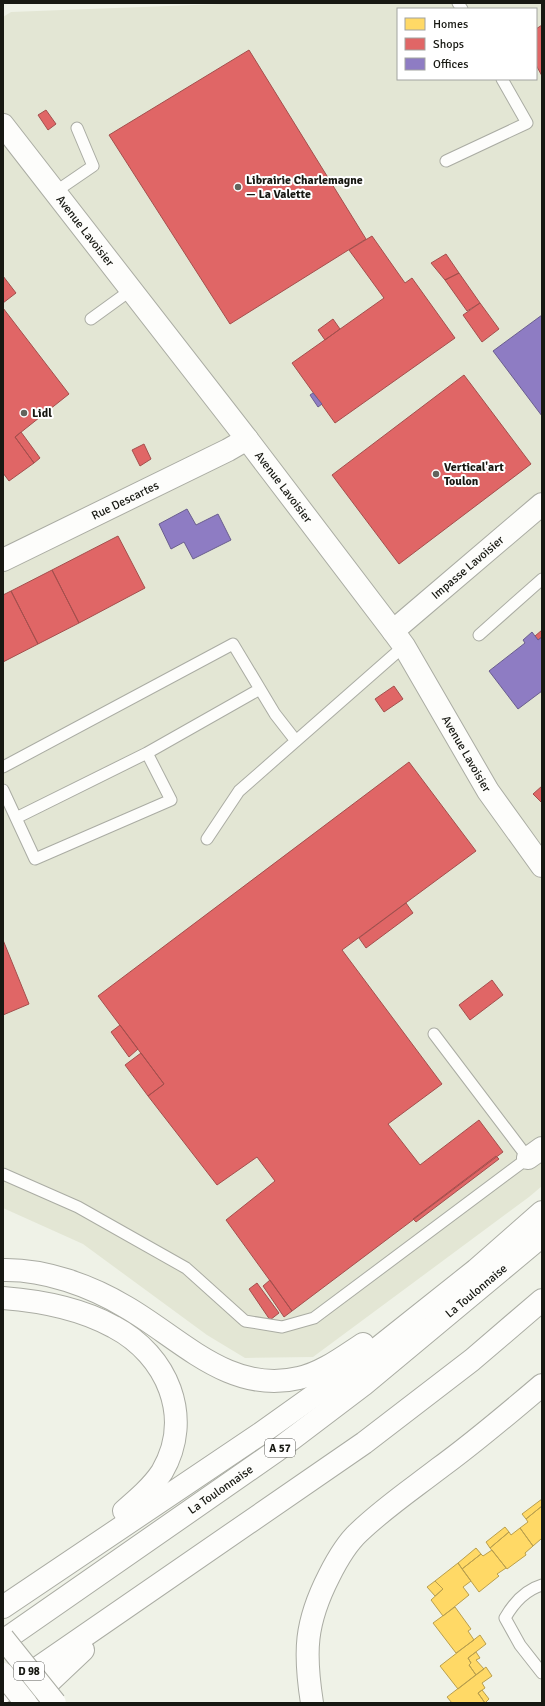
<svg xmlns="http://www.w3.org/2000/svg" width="545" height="1706" font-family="Signika,sans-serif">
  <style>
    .built { fill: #e3e6d4; fill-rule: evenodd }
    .homes { fill: #ffd966; stroke: #b99f4d }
    .shops { fill: #e06666; stroke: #a44f4d }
    .offices { fill: #8e7cc3; stroke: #6a5e8e }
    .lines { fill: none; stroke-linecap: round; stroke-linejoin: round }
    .service-casing { stroke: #aaaca3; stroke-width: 13 }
    .minor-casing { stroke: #aaaca3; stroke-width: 24 }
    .primary-casing { stroke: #aaaca3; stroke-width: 24 }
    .motorway-casing { stroke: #aaaca3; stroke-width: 24 }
    .service { stroke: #fdfdfb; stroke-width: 11 }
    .minor { stroke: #fdfdfb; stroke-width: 22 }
    .primary { stroke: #fdfdfb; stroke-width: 22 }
    .motorway { stroke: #fdfdfb; stroke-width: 22 }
    .primary-bridge-casing { stroke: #aaaca3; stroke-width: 24; stroke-linecap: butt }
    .motorway-bridge-casing { stroke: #aaaca3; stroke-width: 24; stroke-linecap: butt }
    .primary-bridge { stroke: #fdfdfb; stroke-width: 22 }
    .motorway-bridge { stroke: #fdfdfb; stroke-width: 22 }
    .poi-dot { fill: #63645d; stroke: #fff; stroke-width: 1.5 }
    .labels { text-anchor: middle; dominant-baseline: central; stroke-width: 4; stroke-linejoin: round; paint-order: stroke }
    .shield { fill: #fff; stroke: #5d5d59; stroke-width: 1 }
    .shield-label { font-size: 11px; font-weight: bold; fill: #171812 }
    .poi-label { font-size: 12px; font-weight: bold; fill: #171812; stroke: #fff; text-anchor: start }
    .street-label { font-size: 12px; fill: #171812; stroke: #fff }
  </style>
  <rect width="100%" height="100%" fill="#eff2e7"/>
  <path class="built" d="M246 3H542V1186L529 1197 313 1357 245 1358 207 1335 83 1244 3 1208V17L11 12ZM398 9H536V79H398Z"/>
  <path class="homes" d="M542 1499V1506L526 1519 522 1514Z
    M542 1506V1541L541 1539 533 1546 520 1528 528 1522 526 1519Z
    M505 1527 509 1532 490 1548 486 1542Z
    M520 1528 533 1546 525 1553 526 1555 507 1569 490 1548 509 1532 511 1535Z
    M476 1548 481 1554 462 1569 458 1563Z
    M492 1550 506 1568 497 1574 499 1576 479 1592 462 1569 481 1554 483 1556Z
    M458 1563 471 1581 463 1587 469 1595 443 1616 431 1600 443 1589 435 1581Z
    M435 1581 443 1589 435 1596 427 1587Z
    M455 1607 471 1629 468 1631 474 1640 456 1653 433 1623Z
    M480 1635 486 1644 468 1658 471 1663 469 1665 476 1675 458 1689 440 1666Z
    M476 1652 480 1658 476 1660 484 1669 476 1675 469 1665 471 1663 468 1658Z
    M486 1667 492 1676 482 1683 485 1688 478 1693 485 1703H452L447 1697Z
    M482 1690 489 1699 485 1703 478 1693Z"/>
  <path class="shops" d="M542 25V76L536 65V29Z
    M249 50 366 239 230 324 109 135Z
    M46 110 56 124 48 130 38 115Z
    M372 236 405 283 412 278 455 338 335 423 292 363 384 298 349 250Z
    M446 254 459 273 445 280 431 263Z
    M459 273 480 303 467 311 445 280Z
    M3 276 16 293 3 303Z
    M480 303 499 329 482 342 463 315Z
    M3 308 69 394 15 437 34 463 9 481 3 473Z
    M333 319 340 329 325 340 318 330Z
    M464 375 531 464 399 564 332 475Z
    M21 432 40 458 34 463 15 437Z
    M144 444 151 459 140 466 132 450Z
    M118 536 145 588 79 623 52 570Z
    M52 570 79 623 38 644 11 591Z
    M11 591 38 644 3 662V595Z
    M542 630V637L538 640 535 636Z
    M394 686 403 699 384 712 375 699Z
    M409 762 476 851 342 950 442 1084 388 1124 420 1165 479 1120 503 1152 292 1311 226 1220 275 1181 257 1157 217 1185 148 1096 164 1084 98 996Z
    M542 786V803L533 794Z
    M406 903 413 913 366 948 359 938Z
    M3 940 29 1004 3 1015Z
    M492 980 503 995 470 1020 459 1005Z
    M120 1025 138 1049 129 1057 111 1032Z
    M141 1053 164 1084 148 1096 125 1065Z
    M496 1156 499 1159 416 1222 413 1219Z
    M270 1280 292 1311 284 1317 263 1286Z
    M257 1283 279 1313 270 1320 249 1289Z"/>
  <path class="offices" d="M542 315V416L493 351Z
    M313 393 322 404 318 407 310 395Z
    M187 509 196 525 218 514 231 540 193 559 184 542 171 549 159 524Z
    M532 632 538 640 542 637V691L518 709 489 671 525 643 523 640Z"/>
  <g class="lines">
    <defs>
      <path id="service" d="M458 3 462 9
        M446 161 527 123 502 79
        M55 192 93 166 77 128
        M91 319 131 290
        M479 635 542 579
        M3 767 233 644 275 714 296 741
        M3 790 35 859 171 800 147 753 260 689
        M16 818 147 753
        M207 839 239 791 404 646
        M3 1174 78 1207 186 1268 245 1321 282 1327 314 1318 528 1158 434 1034
        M542 1585C525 1590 513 1604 505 1618L520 1645 542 1673"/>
      <g id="minor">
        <path id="s1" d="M3 125 247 439 393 631 404 646 488 791 542 866"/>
        <path id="s2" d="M3 560 228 450 247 439"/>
        <path id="s3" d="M393 631 542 504"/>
        <path d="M528 1158 542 1148"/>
      </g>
      <path id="primary" d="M312 1703C304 1652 305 1623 329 1576 337 1560 346 1544 359 1532 384 1508 412 1489 438 1469 474 1443 508 1414 542 1385"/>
      <g id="motorway">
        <path d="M3 1270C45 1269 91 1286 126 1307 180 1338 230 1395 299 1378 322 1373 343 1357 363 1344"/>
        <path d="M3 1298C42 1301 80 1308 114 1327 167 1355 194 1417 162 1472 152 1487 138 1499 124 1511"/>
        <path d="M3 1607 260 1434 354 1367 476 1270 542 1212"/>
        <path id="s4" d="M3 1641 276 1451 363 1385 542 1236"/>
        <path d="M3 1692 364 1443 472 1360 542 1300"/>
        <path d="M29 1701 83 1650"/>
      </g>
    </defs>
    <use href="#service" class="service-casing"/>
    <use href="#minor" class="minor-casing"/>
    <use href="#primary" class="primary-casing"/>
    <use href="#motorway" class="motorway-casing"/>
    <use href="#service" class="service"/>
    <use href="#minor" class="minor"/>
    <use href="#primary" class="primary"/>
    <use href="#motorway" class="motorway"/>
    <defs>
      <path id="primary-bridge" d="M3 1638 55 1703"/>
      <path id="motorway-bridge" d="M3 1674 26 1703"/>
    </defs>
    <use href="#primary-bridge" class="primary-bridge-casing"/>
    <use href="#motorway-bridge" class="motorway-bridge-casing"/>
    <use href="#primary-bridge" class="primary-bridge"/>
    <use href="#motorway-bridge" class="motorway-bridge"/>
  </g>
  <g class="poi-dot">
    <circle cx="238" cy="187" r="4"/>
    <circle cx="24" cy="413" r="4"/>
    <circle cx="436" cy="474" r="4"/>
  </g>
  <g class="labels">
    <g class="shield">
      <rect x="265" y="1439" width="30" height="18" rx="3"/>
      <rect x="14" y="1662" width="30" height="18" rx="3"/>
    </g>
    <g class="shield-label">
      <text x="280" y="1448">A 57</text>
      <text x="29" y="1671">D 98</text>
    </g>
    <g class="poi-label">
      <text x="246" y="180">Librairie Charlemagne<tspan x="246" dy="14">— La Valette</tspan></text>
      <text x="32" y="413">Lidl</text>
      <text x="444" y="467">Vertical'art<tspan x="444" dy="14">Toulon</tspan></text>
    </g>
    <g class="street-label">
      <text stroke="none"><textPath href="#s1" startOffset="134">Avenue Lavoisier</textPath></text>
      <text stroke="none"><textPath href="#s1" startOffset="458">Avenue Lavoisier</textPath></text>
      <text stroke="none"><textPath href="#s2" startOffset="136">Rue Descartes</textPath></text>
      <text stroke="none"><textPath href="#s3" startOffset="98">Impasse Lavoisier</textPath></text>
      <text stroke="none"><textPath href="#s1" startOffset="782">Avenue Lavoisier</textPath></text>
      <text stroke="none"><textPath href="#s4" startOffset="589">La Toulonnaise</textPath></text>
      <text stroke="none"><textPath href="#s4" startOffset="265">La Toulonnaise</textPath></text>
    </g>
  </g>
  <rect width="545" height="1706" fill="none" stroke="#171812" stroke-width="8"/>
  <rect x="397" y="8" width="140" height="72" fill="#ffffff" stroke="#a2a3a0"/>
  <rect x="405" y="18" width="20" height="12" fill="#ffd966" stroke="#a2a3a0"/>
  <text x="433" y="28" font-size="12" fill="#171812">Homes</text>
  <rect x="405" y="38" width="20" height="12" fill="#e06666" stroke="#a2a3a0"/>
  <text x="433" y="48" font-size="12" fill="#171812">Shops</text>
  <rect x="405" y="58" width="20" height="12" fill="#8e7cc3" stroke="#a2a3a0"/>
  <text x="433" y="68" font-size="12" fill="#171812">Offices</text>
</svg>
